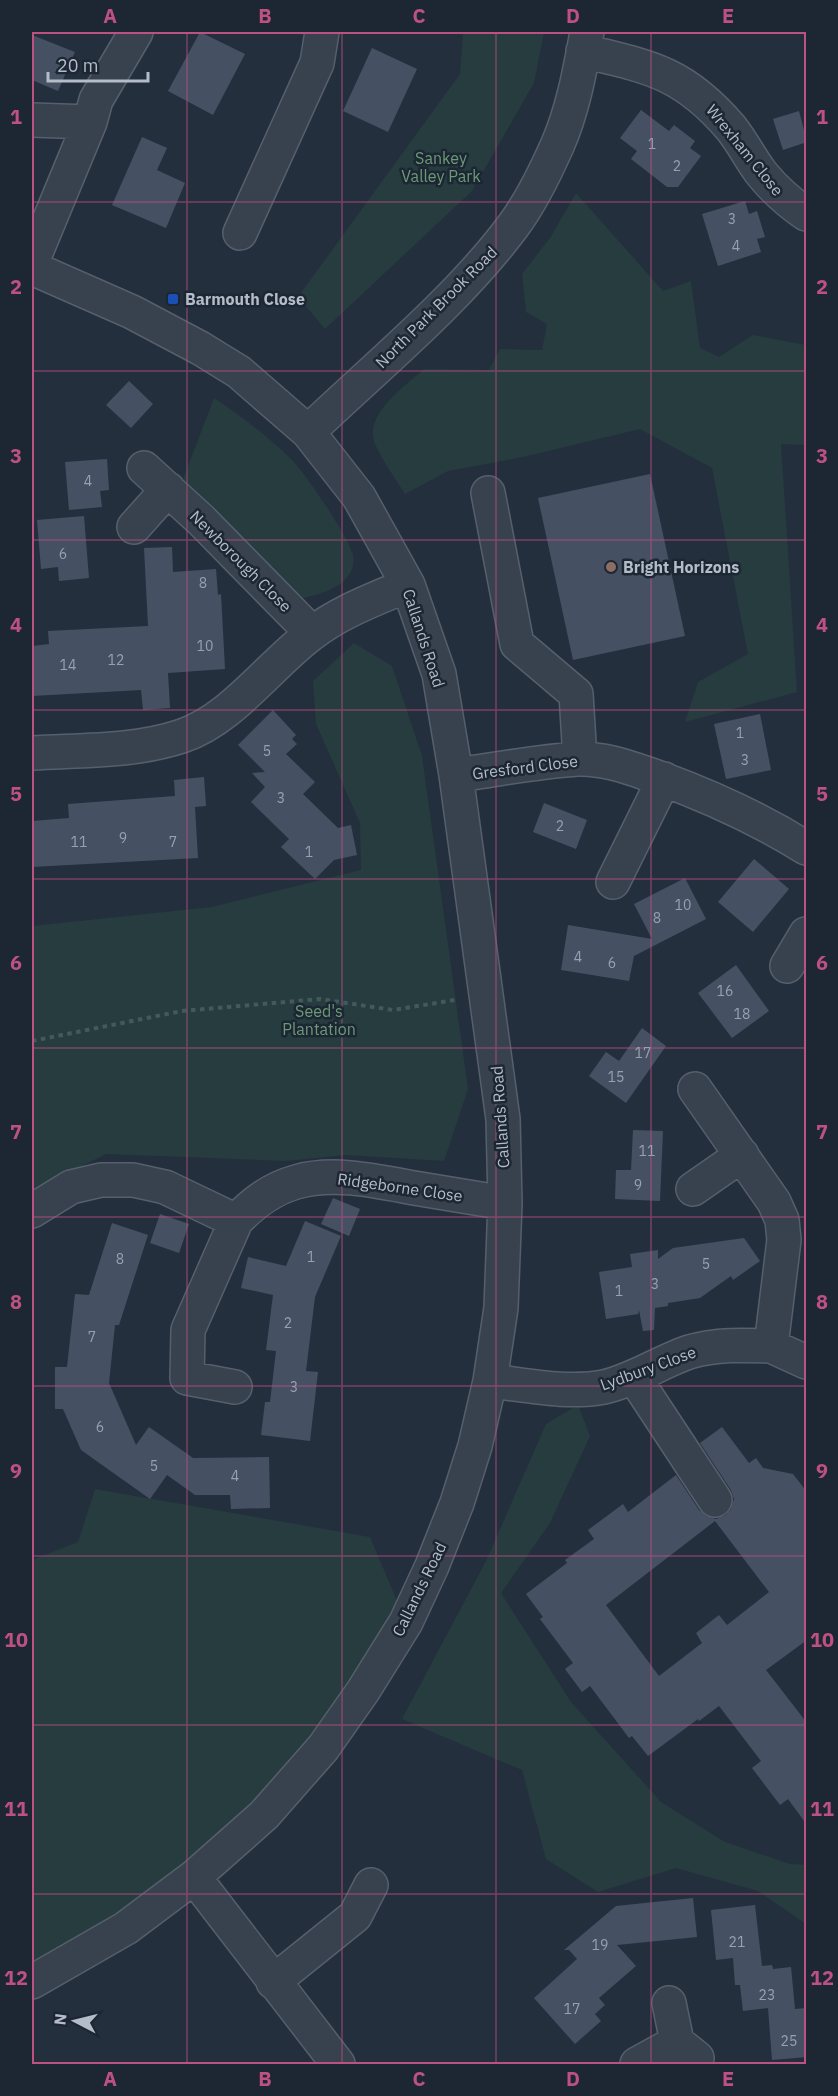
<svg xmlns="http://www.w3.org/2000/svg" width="838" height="2096" font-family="'IBM Plex Sans',sans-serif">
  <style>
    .green { fill: #263c3f }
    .building { fill: #455162; fill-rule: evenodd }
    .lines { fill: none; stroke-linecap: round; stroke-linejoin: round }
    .minor-casing { stroke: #565f6c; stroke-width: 36 }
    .path { stroke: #44595c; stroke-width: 4; stroke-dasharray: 4.5 4.5; stroke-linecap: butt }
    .minor { stroke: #38414e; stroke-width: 33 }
    .grid { fill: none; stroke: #bd5182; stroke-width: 1.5; stroke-opacity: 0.55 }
    .transit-dot { fill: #1a4fb4; stroke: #1d2633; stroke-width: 2 }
    .education-dot { fill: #8d6e63; stroke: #1d2633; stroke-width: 2 }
    .labels { text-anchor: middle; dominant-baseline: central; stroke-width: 5; stroke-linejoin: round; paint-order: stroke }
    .number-label { font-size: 14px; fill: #98a1af }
    .street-label { font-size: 16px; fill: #b4bcc9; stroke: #1d2633 }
    .park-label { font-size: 16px; fill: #6b9a76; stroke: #1d2633 }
    .poi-label { font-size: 16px; font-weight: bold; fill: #b4bcc9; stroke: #1d2633; text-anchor: start }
    .neatline { fill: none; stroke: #bd5182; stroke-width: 2 }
    .grid-label { font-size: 20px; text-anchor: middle; font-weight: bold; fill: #bd5182 }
  </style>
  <rect width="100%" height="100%" fill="#242f3e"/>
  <path class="green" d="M463 32H544L534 83 472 191 325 329 298 297 460 74Z
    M576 193 663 291 691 281 700 348 719 357 753 335 806 345V445L781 444 797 692 685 722 698 682 748 654 712 468 640 429 523 457 448 471 405 494C395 478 384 463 376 446 361 416 404 387 424 369L489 370 500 349 542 350 547 324 526 312 522 274 550 238Z
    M214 398C242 417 269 437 293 461 306 475 349 537 353 555 354 560 353 568 350 573 340 591 316 594 298 600L183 479Z
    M354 643 392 666 422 756 468 1089 444 1161 346 1155 286 1161 106 1154 32 1191V926L212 907 361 870 360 823 316 724 313 681Z
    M578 1405 590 1436 550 1523 501 1593 571 1702 661 1802 725 1842 790 1864 806 1865V1924L758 1891 676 1868 598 1892 546 1859 522 1770 402 1719 486 1561 546 1424Z
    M95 1489 370 1537 406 1622 264 1815 32 1980V1560L78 1542Z"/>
  <path class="building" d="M200 32 245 54 213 115 168 91Z
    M32 35 75 52 58 91 32 80Z
    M372 48 417 69 388 132 343 111Z
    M641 110 669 131 674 125 695 141 690 148 701 156 678 187H667L631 159 637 151 620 138Z
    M799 111 807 142 783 150 773 119Z
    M142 137 167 148 157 170 185 183 166 228 112 205Z
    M745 201 749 214 757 211 765 237 757 239 761 252 718 266 702 214Z
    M129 381 153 404 131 428 106 405Z
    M107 459 109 490 100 491 102 507 69 510 65 462Z
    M650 474 685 636 573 660 538 498Z
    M84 516 89 578 59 581 58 567 41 569 37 520Z
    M172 547 173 572 216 569 218 595 221 594 225 669 168 673 170 708 143 710 141 690 32 696V646L49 644 48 631 148 626 144 548Z
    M273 710 296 735 292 739 297 744 286 754 315 782 303 794 338 828 351 825 357 855 334 860 315 879 281 847 289 839 251 802 265 787 252 773 265 772 238 745Z
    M760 714 771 770 726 779 714 724Z
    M204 777 206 806 195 807 198 858 32 867V821L69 818 68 804 175 796 174 780Z
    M544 803 587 820 576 849 533 832Z
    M754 859 789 889 753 932 718 902Z
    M685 878 706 919 634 956 629 981 561 970 568 925 652 939 634 904Z
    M736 965 769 1011 732 1038 698 993Z
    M642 1028 666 1046 626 1103 589 1076 606 1052 619 1061Z
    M633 1130 663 1131 660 1201 615 1199 616 1170H631Z
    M333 1198 360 1209 349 1236 321 1224Z
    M160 1214 189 1224 179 1253 150 1243Z
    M305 1221 341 1236 315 1297 306 1371 318 1372 310 1441 261 1435 265 1402H270L276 1351 266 1350 273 1295 241 1288 248 1257 286 1266Z
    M112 1223 148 1235 119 1325H115L109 1383 136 1445 149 1427 193 1458 269 1457 270 1508 231 1509 230 1495H195L167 1475 150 1499 81 1450 63 1409H55V1367H67L75 1294 89 1295Z
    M744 1238 760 1261 733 1280 731 1276 700 1298 668 1303V1306L655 1308 654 1330 643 1331 639 1310 638 1314 606 1319 599 1272 632 1267 630 1254 658 1250V1259L673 1248Z
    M722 1427 749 1463 756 1458 763 1468 793 1474 807 1492V1640L766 1670 807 1723V1825L788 1799 780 1805 752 1768 761 1761 719 1706 699 1721 698 1719 648 1756 632 1736 629 1738 590 1686 582 1692 565 1669 573 1663 540 1619 543 1617 526 1594 567 1563 565 1560 594 1539 588 1530 623 1504 628 1512 676 1475 699 1510 706 1516 716 1519 726 1515 731 1509 734 1499 731 1490 700 1443ZM715 1521 769 1592 727 1625 719 1615 696 1633 702 1643 659 1676 606 1605Z
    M693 1898 697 1937 617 1945 636 1966 599 1998 605 2005 595 2014 601 2021 575 2044 534 1998 577 1959 569 1950H564L616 1906Z
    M755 1905 762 1966 772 1965 773 1969 791 1967 795 2009 807 2008V2057L772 2060 768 2008 743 2011 740 1985H735L733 1958 716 1960 711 1910Z"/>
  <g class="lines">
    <defs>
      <path id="minor" d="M583 51C651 67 684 73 731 128 743 143 751 160 762 174 775 190 790 203 806 214
        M32 120 90 122
        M240 233 317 63 322 32
        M32 262 90 122 96 100 136 32
        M32 268 132 312 200 348 239 372 308 432 359 497 408 585 439 674 456 775 503 1119 505 1203 501 1308 490 1381 475 1446 457 1503 432 1566 406 1622 363 1691 323 1748 264 1815 194 1877 126 1928 32 1982
        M308 432C376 367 457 301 513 226 531 202 545 173 557 146 573 110 580 70 587 32
        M144 468 201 520 312 633
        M488 493 517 644 576 694 580 759
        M134 527 168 489
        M32 753C80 750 135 752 182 736 232 719 268 667 310 635 339 612 375 599 408 585
        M456 775C496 770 539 761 578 759 604 758 630 768 654 776 707 795 758 818 806 848
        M613 882 664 779
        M787 966 806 934
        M693 1189 742 1155
        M32 1211 71 1187 101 1180H133L165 1187 236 1221C253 1203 271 1189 296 1182 333 1171 377 1181 414 1188 445 1193 475 1198 505 1203
        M771 1346 806 1362
        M634 1377 715 1500
        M490 1381C527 1385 567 1394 604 1387 634 1380 660 1362 689 1352 717 1344 743 1345 771 1346L784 1240 782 1220 774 1202 695 1089
        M235 1387 187 1378 188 1330 236 1221
        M194 1877 338 2064
        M273 1982 355 1916 371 1885
        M669 2003 677 2042 697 2058
        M637 2064 677 2042"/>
    </defs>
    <use href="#minor" class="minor-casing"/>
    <path class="path" d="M32 1041 182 1011 320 999 393 1010 455 1000"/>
    <use href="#minor" class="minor"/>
  </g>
  <path class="grid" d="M187 32V2064M342 32V2064M496 32V2064M651 32V2064M32 202H806M32 371H806M32 540H806M32 710H806M32 879H806M32 1048H806M32 1217H806M32 1386H806M32 1556H806M32 1725H806M32 1894H806"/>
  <rect class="transit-dot" x="167" y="293" width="12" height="12" rx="3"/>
  <circle class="education-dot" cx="611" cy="567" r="6"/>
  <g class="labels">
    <g class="number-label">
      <text x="652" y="144">1</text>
      <text x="677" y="166">2</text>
      <text x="732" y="219">3</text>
      <text x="736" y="246">4</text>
      <text x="88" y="481">4</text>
      <text x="63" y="554">6</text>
      <text x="203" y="583">8</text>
      <text x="205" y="646">10</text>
      <text x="116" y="660">12</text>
      <text x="68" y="665">14</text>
      <text x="740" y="733">1</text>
      <text x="267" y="751">5</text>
      <text x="745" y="760">3</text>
      <text x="281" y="798">3</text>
      <text x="560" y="826">2</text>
      <text x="123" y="838">9</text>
      <text x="79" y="842">11</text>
      <text x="173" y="842">7</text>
      <text x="309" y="852">1</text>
      <text x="683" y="905">10</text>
      <text x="657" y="918">8</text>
      <text x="578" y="957">4</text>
      <text x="612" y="963">6</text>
      <text x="725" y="991">16</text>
      <text x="742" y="1014">18</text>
      <text x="643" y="1053">17</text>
      <text x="616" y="1077">15</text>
      <text x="647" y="1151">11</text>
      <text x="638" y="1185">9</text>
      <text x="311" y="1257">1</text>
      <text x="120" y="1259">8</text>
      <text x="706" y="1264">5</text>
      <text x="655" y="1284">3</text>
      <text x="619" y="1291">1</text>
      <text x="288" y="1323">2</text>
      <text x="92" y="1337">7</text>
      <text x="294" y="1387">3</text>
      <text x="100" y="1427">6</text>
      <text x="154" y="1466">5</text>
      <text x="235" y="1476">4</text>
      <text x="737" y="1942">21</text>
      <text x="600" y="1945">19</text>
      <text x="767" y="1995">23</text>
      <text x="572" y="2009">17</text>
      <text x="789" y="2041">25</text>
    </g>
    <g class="street-label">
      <text transform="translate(745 150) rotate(51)">Wrexham Close</text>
      <text transform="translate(436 307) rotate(-45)">North Park Brook Road</text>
      <text transform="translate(241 561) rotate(45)">Newborough Close</text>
      <text transform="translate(424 638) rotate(72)">Callands Road</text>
      <text transform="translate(525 767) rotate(-7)">Gresford Close</text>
      <text transform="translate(500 1117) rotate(-94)">Callands Road</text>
      <text transform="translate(400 1187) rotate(8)">Ridgeborne Close</text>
      <text transform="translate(648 1368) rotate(-20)">Lydbury Close</text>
      <text transform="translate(419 1589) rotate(-64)">Callands Road</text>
    </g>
    <g class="park-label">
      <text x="441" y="158">Sankey<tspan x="441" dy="18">Valley Park</tspan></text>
      <text x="319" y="1011">Seed's<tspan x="319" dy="18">Plantation</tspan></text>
    </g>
    <g class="poi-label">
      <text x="185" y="299">Barmouth Close</text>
      <text x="623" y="567">Bright Horizons</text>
    </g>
  </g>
  <rect width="838" height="2096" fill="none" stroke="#1d2633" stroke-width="66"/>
  <g transform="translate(75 2021) rotate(277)" stroke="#1d2633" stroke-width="4.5" paint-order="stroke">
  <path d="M0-4.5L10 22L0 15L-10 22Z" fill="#b4bcc9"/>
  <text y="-9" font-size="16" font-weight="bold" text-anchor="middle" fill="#b4bcc9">N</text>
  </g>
  <path d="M48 72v9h100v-9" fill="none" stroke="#b4bcc9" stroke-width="3"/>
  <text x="57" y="72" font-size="18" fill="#b4bcc9" stroke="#1d2633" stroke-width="4.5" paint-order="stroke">20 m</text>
  <rect x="33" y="33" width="772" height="2030" class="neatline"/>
  <g class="grid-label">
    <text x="110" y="23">A</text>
    <text x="265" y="23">B</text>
    <text x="419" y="23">C</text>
    <text x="573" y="23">D</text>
    <text x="728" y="23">E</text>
    <text x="16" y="124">1</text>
    <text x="822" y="124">1</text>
    <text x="16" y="294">2</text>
    <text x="822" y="294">2</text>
    <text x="16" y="463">3</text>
    <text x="822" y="463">3</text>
    <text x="16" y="632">4</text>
    <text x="822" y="632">4</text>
    <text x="16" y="801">5</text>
    <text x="822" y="801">5</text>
    <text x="16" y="970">6</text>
    <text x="822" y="970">6</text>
    <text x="16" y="1139">7</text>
    <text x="822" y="1139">7</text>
    <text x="16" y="1309">8</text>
    <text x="822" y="1309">8</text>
    <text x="16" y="1478">9</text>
    <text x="822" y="1478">9</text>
    <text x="16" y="1647">10</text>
    <text x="822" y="1647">10</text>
    <text x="16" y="1816">11</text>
    <text x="822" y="1816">11</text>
    <text x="16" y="1985">12</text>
    <text x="822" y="1985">12</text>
    <text x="110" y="2086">A</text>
    <text x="265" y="2086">B</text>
    <text x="419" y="2086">C</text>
    <text x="573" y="2086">D</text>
    <text x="728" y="2086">E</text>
  </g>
</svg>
